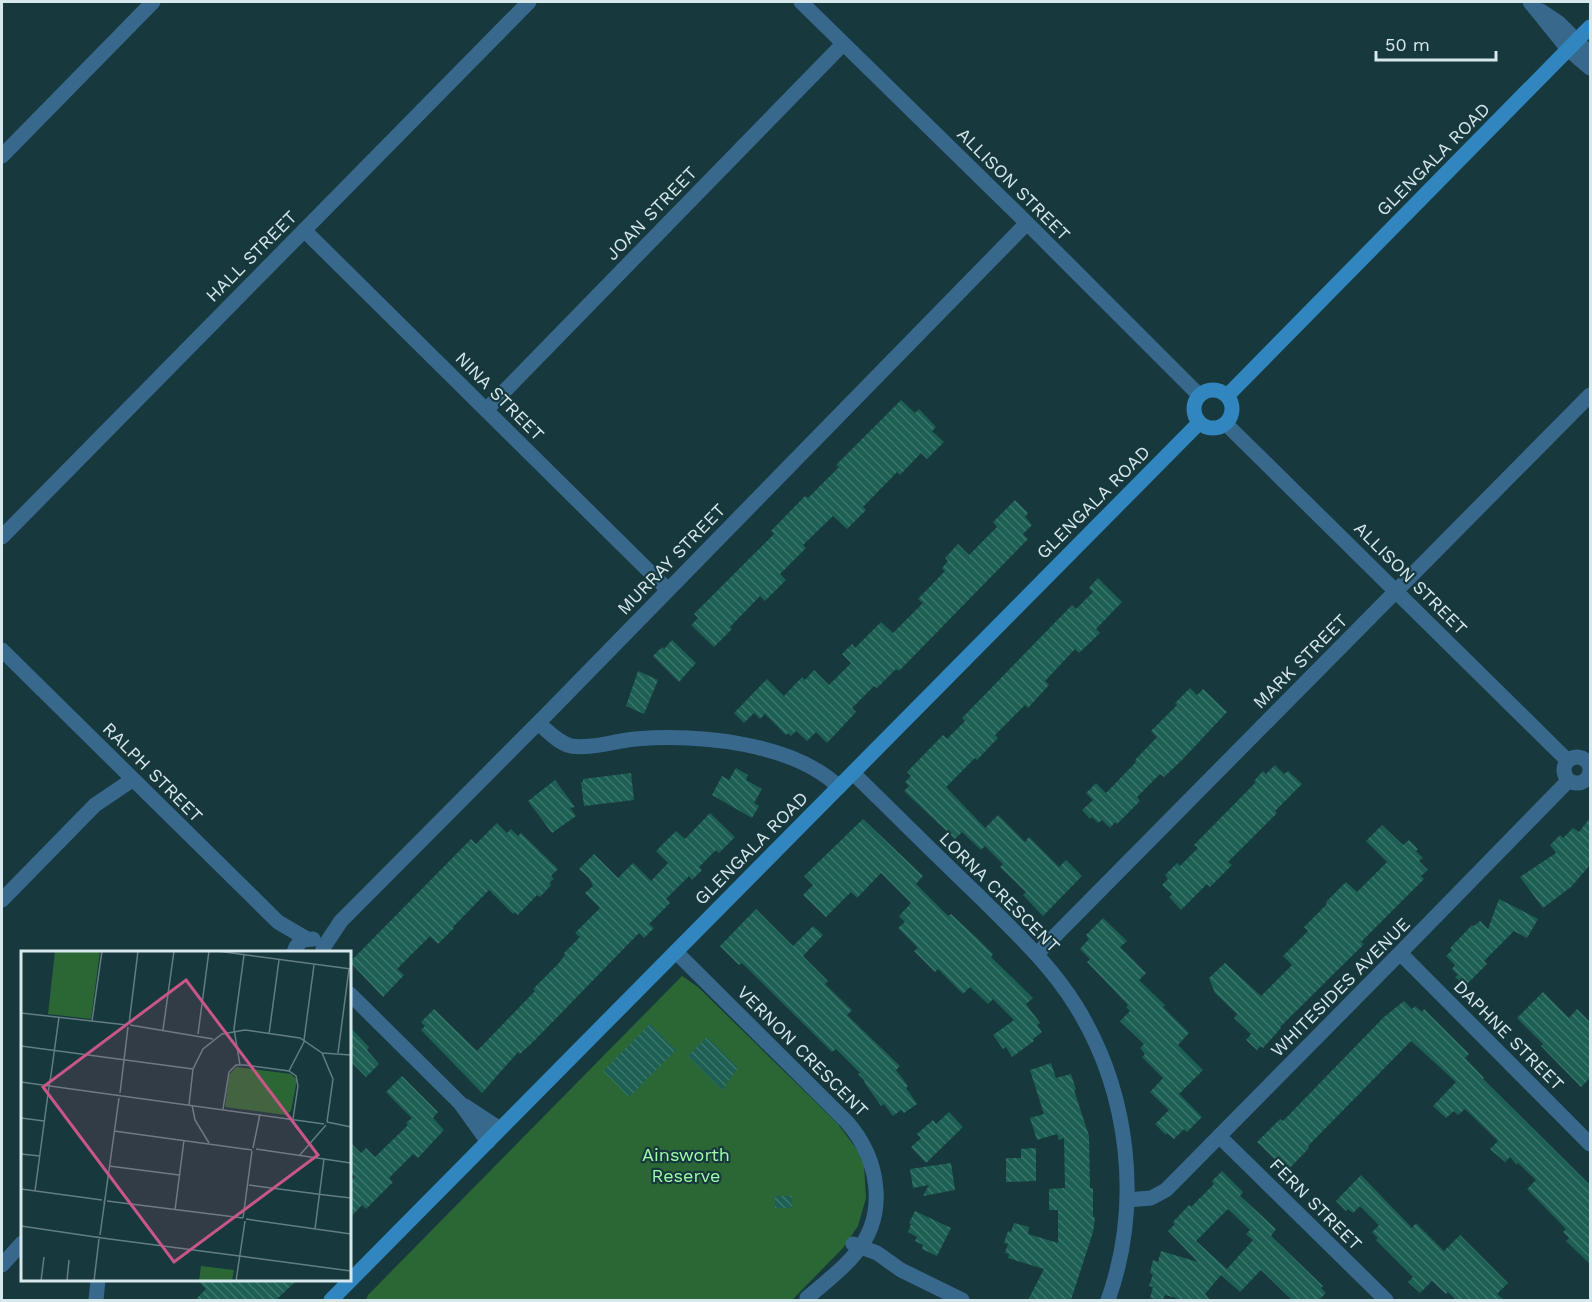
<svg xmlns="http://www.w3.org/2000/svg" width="1592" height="1302" font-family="'Work Sans',sans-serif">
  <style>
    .green { fill: #2b6734 }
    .building { fill: url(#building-back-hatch); fill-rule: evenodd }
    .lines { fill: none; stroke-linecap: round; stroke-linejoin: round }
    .street { stroke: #38698d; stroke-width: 15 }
    .secondary { stroke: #3186bf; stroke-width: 15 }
    .labels { text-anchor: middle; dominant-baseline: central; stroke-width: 4.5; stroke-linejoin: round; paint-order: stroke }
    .street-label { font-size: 18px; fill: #d6e8eb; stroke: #17383d }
    .park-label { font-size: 18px; fill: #9ffda9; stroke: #17383d }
    .inset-road { fill: none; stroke: #637e83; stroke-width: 1.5 }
    .view { fill: #c85686; fill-opacity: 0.15; stroke: #c85686; stroke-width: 3 }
    .inset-edge { fill: none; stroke: #d6e8eb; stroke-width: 3 }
  </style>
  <defs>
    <pattern id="building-back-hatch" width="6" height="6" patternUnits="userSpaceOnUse" patternTransform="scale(1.5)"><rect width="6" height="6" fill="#1d5f53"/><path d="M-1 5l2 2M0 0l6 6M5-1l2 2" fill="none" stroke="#3d766c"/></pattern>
  </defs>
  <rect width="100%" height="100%" fill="#17383d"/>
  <path class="green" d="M682 976 698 987 838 1124 858 1151 864 1165 866 1198 858 1226 843 1248 792 1300H366L368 1295Z"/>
  <path class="building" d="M901 400 915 413 919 409 936 427 932 431 944 442 927 459 921 453 900 475 897 472 863 507 866 510 847 529 833 516 803 545 806 548 780 574 786 580 765 601 760 596 730 627 732 629 714 647 691 625 698 618 694 614 774 534 771 531 805 496 808 498 839 467 836 465Z
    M1015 500 1028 513 1025 517 1032 525 1023 534 1028 539 899 671 896 669 877 688 874 686 852 708 856 712 827 743 816 732 807 741 796 731 791 736 788 733 786 735 765 714 760 719 754 713 744 723 734 713 767 679 784 696 802 677 805 680 814 670 829 685 851 663 842 654 852 644 855 648 881 622 893 633 923 603 918 599 945 571 942 568 948 561 945 558 958 544 969 555 997 527 993 522Z
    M1098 578 1122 602 1096 629 1100 633 1079 653 1075 649 1045 681 1049 685 1028 708 1025 705 995 735 998 738 977 760 975 758 946 787 985 828 998 815 1025 842 1029 837 1059 867 1066 860 1082 876 1043 916 1023 895 1026 892 1000 867 1003 864 985 846 981 850 962 832 955 839 904 791 909 786 905 782 911 776 907 772 943 735 947 739 965 721 962 718 1072 605 1076 609 1093 592 1089 588Z
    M672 640 696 663 679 682 653 656 662 647 664 649Z
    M638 671 658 680 644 714 626 706Z
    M1190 688 1197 695 1203 689 1227 712 1181 761 1164 777 1160 774 1137 797 1140 801 1117 824 1115 822 1110 828 1102 820 1098 823 1092 817 1090 819 1082 810 1093 800 1086 793 1096 783 1106 793 1136 762 1135 760 1157 737 1151 731 1177 705 1175 703Z
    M1275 765 1284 774 1288 771 1302 784 1275 811 1277 813 1228 862 1232 865 1210 887 1207 884 1181 910 1169 897 1172 894 1162 885 1168 879 1165 875 1177 863 1180 866 1198 848 1194 845 1256 782 1254 781 1263 771 1266 774Z
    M736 768 748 775 746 780 762 789 754 803 759 806 752 818 712 795 722 776 729 780Z
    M631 773 634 800 584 806 581 782H583V779Z
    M555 780 575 807 570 808 576 816 552 833 528 801Z
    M710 813 735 837 719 853 716 850 699 867 702 870 692 880 689 876 666 899 670 903 649 924 654 928 644 938 639 933 534 1041 520 1054 518 1052 482 1093 421 1030 425 1026 421 1022 434 1009 477 1051 535 991 533 989 559 963 565 955 564 953 580 937 575 933 600 908 585 893 593 886 589 878 579 869 594 854 618 878 633 863 651 881 668 863 656 851 676 831 685 839Z
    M1590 818V865L1571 887 1543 908 1520 877 1556 853 1550 845 1560 835 1563 838 1573 828 1579 832Z
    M863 819 923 876 916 884 948 916 951 914 978 939 993 954 991 957 1033 998 1026 1004 1040 1023 1037 1025 1042 1032 1033 1039 1034 1041 1012 1057 1006 1047 1003 1049 993 1035 1014 1020 993 999 988 1004 970 987 963 994 938 969 935 972 914 951 918 948 898 928 905 922 899 916 911 903 881 873 857 898 851 892 826 917 803 895 813 885 804 876Z
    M497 823 507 833 511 829 518 836 521 833 558 869 551 876 554 879 549 883 551 885 540 897 537 895 518 915 515 912 513 914 489 890 453 927 454 928 438 944 430 936 397 969 404 975 383 997 350 962 471 839 476 844Z
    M1382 825 1403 845 1409 840 1418 849 1416 851 1423 858 1419 861 1428 870 1421 876 1424 879 1361 942 1364 944 1280 1027 1281 1028 1263 1048 1261 1046 1257 1050 1246 1040 1251 1034 1234 1018 1237 1014 1215 993 1209 978 1225 963 1261 996 1292 965 1283 956 1308 931 1304 927 1327 904 1326 902 1346 882 1357 892 1387 862 1366 841Z
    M1499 899 1538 919 1527 938 1514 931 1484 961 1487 964 1465 986 1455 977 1458 975 1452 969 1455 965 1446 956 1452 950 1450 948 1472 925 1474 926 1480 921 1488 929Z
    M756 909 793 946 813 926 823 935 803 956 828 981 825 984 852 1010 847 1015 900 1066 896 1070 908 1086 906 1088 917 1104 904 1113 901 1110 893 1116 884 1104 881 1106 864 1082 865 1081 858 1074 860 1073 836 1049 832 1052 742 963 739 965 720 946Z
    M1103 918 1127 941 1120 947 1146 973 1139 980 1165 1005 1163 1007 1189 1033 1178 1045 1203 1070 1179 1094 1202 1117 1187 1132 1184 1129 1174 1139 1167 1133 1166 1135 1155 1124 1169 1110 1150 1092 1163 1078 1142 1057 1145 1054 1140 1048 1144 1044 1120 1021 1130 1011 1126 1007 1128 1005 1087 962 1090 959 1080 949 1089 939 1086 935Z
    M1543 992 1569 1018 1577 1009 1590 1022V1078L1581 1087 1541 1046 1543 1044 1517 1018Z
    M1404 1001 1412 1009 1415 1006 1422 1012 1424 1009 1469 1054 1465 1058 1484 1078 1483 1079 1590 1185V1264L1566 1241 1569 1238 1563 1232 1566 1229 1527 1189 1536 1180 1518 1163 1517 1165 1510 1157 1505 1162 1490 1149 1498 1141 1465 1109 1458 1115 1454 1111 1446 1118 1433 1106 1456 1082 1411 1041 1308 1146 1309 1148 1287 1171 1257 1142 1280 1119 1283 1121 1384 1017Z
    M650 1024 676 1050 629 1097 603 1071Z
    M350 1027 369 1047 367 1050 379 1064 366 1077 350 1061Z
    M707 1037 738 1068 722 1090 688 1056Z
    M1051 1063 1056 1078 1071 1074 1076 1090H1074L1089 1136 1090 1188H1093V1217H1095L1093 1232 1071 1300H1028L1044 1269 1008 1258 1009 1254 1005 1253 1008 1244 1004 1243 1008 1231 1011 1232 1014 1223 1029 1227 1028 1234 1058 1243V1210H1049V1189L1065 1188 1064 1138 1059 1140 1057 1134 1037 1140 1030 1118 1044 1114 1030 1070Z
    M402 1076 438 1112 433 1118 444 1130 418 1158 413 1154 389 1178 393 1182 366 1209 362 1205 350 1218V1182L355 1177 350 1172V1142L361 1153 366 1148 375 1157 408 1125 406 1123 412 1118 386 1092Z
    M949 1112 963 1127 926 1163 911 1147 921 1138 917 1134 933 1120 936 1124Z
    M1036 1148V1181L1006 1182V1158H1021V1149Z
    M951 1163 955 1190 923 1196 929 1185 913 1188 910 1169Z
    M1222 1171 1243 1192 1240 1196 1276 1229 1271 1236 1323 1286 1321 1288 1326 1293 1319 1300H1292L1261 1270 1240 1292 1221 1275 1205 1294 1210 1300H1183L1165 1295 1163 1300 1150 1298 1153 1287 1149 1286 1153 1274 1150 1273 1153 1260 1158 1262 1161 1251 1198 1262 1168 1231 1175 1224 1173 1222 1189 1205 1191 1207 1214 1184 1212 1181ZM1228 1209 1250 1230 1246 1234 1253 1240 1227 1269 1196 1241Z
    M1361 1175 1412 1228 1416 1223 1444 1251 1460 1235 1508 1283 1497 1294 1504 1300H1456L1448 1292 1446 1294 1432 1281 1420 1293 1408 1282 1413 1277 1376 1240 1378 1238 1372 1232 1379 1225 1360 1206 1353 1213 1348 1209 1346 1211 1336 1201Z
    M775 1196H792V1208H775Z
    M915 1211 951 1228 937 1256 922 1249 923 1245 915 1241 917 1237 908 1232 911 1224 909 1223Z
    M197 1280H297L276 1300H195L206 1289Z"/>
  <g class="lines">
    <path class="street" d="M801 2 1027 223 1199 395
      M1530 2 1568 49 1590 68
      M1541 11 1559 23 1590 54
      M2 156 153 2
      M304 230 668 590
      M486 410 843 44
      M1226 424 1568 761
      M2 537 529 2
      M2 650 278 922 307 939
      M538 723C548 731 558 743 571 746 592 749 614 741 635 739 697 734 792 742 839 787
      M1564 770a13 13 0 1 1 26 0a13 13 0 1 1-26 0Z
      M853 773C895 814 937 856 980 897 1014 931 1051 965 1076 1006 1130 1093 1142 1205 1108 1300
      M2 900 95 805 132 780
      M323 948 341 921 547 714 1027 223
      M294 952 296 947 302 940 313 939
      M676 952 847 1122C879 1159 889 1214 855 1254 841 1271 823 1284 807 1298
      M1400 953 1590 1144
      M1037 954 1590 395
      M350 994 460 1103 488 1142
      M465 1106 500 1129
      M1219 1136 1386 1300
      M1127 1200 1151 1198 1166 1190 1400 953 1569 780
      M853 1244 877 1253 901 1270 962 1300
      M2 1265 22 1243
      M96 1300 98 1280"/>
    <path class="secondary" d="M1194 409a19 19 0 1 1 38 0a19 19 0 1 1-38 0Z
      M1227 396 1590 27
      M331 1300 1199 423"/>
  </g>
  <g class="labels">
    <g class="street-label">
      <text transform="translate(1433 159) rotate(-45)">GLENGALA ROAD</text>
      <text transform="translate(1014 184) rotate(45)">ALLISON STREET</text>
      <text transform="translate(651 213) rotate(-46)">JOAN STREET</text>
      <text transform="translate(251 256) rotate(-45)">HALL STREET</text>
      <text transform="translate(500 396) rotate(45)">NINA STREET</text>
      <text transform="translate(1093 502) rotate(-45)">GLENGALA ROAD</text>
      <text transform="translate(671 559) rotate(-46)">MURRAY STREET</text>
      <text transform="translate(1411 578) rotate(45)">ALLISON STREET</text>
      <text transform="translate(1300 661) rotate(-45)">MARK STREET</text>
      <text transform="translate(153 772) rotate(45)">RALPH STREET</text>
      <text transform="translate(751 848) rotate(-45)">GLENGALA ROAD</text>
      <text transform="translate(1000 892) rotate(45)">LORNA CRESCENT</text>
      <text transform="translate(1340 987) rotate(-45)">WHITESIDES AVENUE</text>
      <text transform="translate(1509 1035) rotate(45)">DAPHNE STREET</text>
      <text transform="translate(803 1051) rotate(45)">VERNON CRESCENT</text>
      <text transform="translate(1316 1204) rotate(45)">FERN STREET</text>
    </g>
    <g class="park-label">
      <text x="686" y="1154">Ainsworth<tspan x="686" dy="21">Reserve</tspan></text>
    </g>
  </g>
  <g transform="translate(21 951)">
    <rect width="330" height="330" fill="#17383d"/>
    <path d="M34 0H79L70 68 27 63ZM215 116 270 123 276 129 270 160 265 164 204 156 208 124ZM180 315 213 319 211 330H178Z" fill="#2b6734"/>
    <path class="inset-road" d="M196 0 330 18M0 62 106 74M71 70 81 0M108 73 117 0M109 74 192 88M142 79 153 0M177 83 188 0M248 83 258 9M283 89 293 14M0 95 172 118M301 102 330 104M317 102 328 18M219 114 213 78 223 4M268 120 284 89M0 131 101 145 95 144M29 131 38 66M99 142 107 76M101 145 303 173M168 154 172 118 182 98 201 83 224 79 279 87 301 102 312 128 306 171M171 154 174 169 188 192M202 158 208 121 215 114H224L268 120 275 125 277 135 272 168M0 167 23 170M306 171 330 176M93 180 231 199M232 197 239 163M235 198 330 212M0 203 19 205M278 205 305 174M88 215 158 224M228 234 304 244M0 238 81 249M14 240 29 128M304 244 330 247M84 248 98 147M86 250 222 267M154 259 163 189M222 267 231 200M225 268 330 283M0 275 81 287 76 286M294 278 303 208M79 284 84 248 83 252M81 287 226 306M225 306 330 320M20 330 23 306M46 330 48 309M73 330 78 288M215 330 224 270"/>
    <path class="view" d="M165 29 297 204 153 311 22 136Z"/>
    <rect width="330" height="330" class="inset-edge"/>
  </g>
  <rect width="1592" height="1302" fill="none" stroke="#d6e8eb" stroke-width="6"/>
  <path d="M1376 51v9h120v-9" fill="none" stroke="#d6e8eb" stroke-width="3"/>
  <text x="1385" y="51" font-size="18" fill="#d6e8eb" stroke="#17383d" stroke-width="4.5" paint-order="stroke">50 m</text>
</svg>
